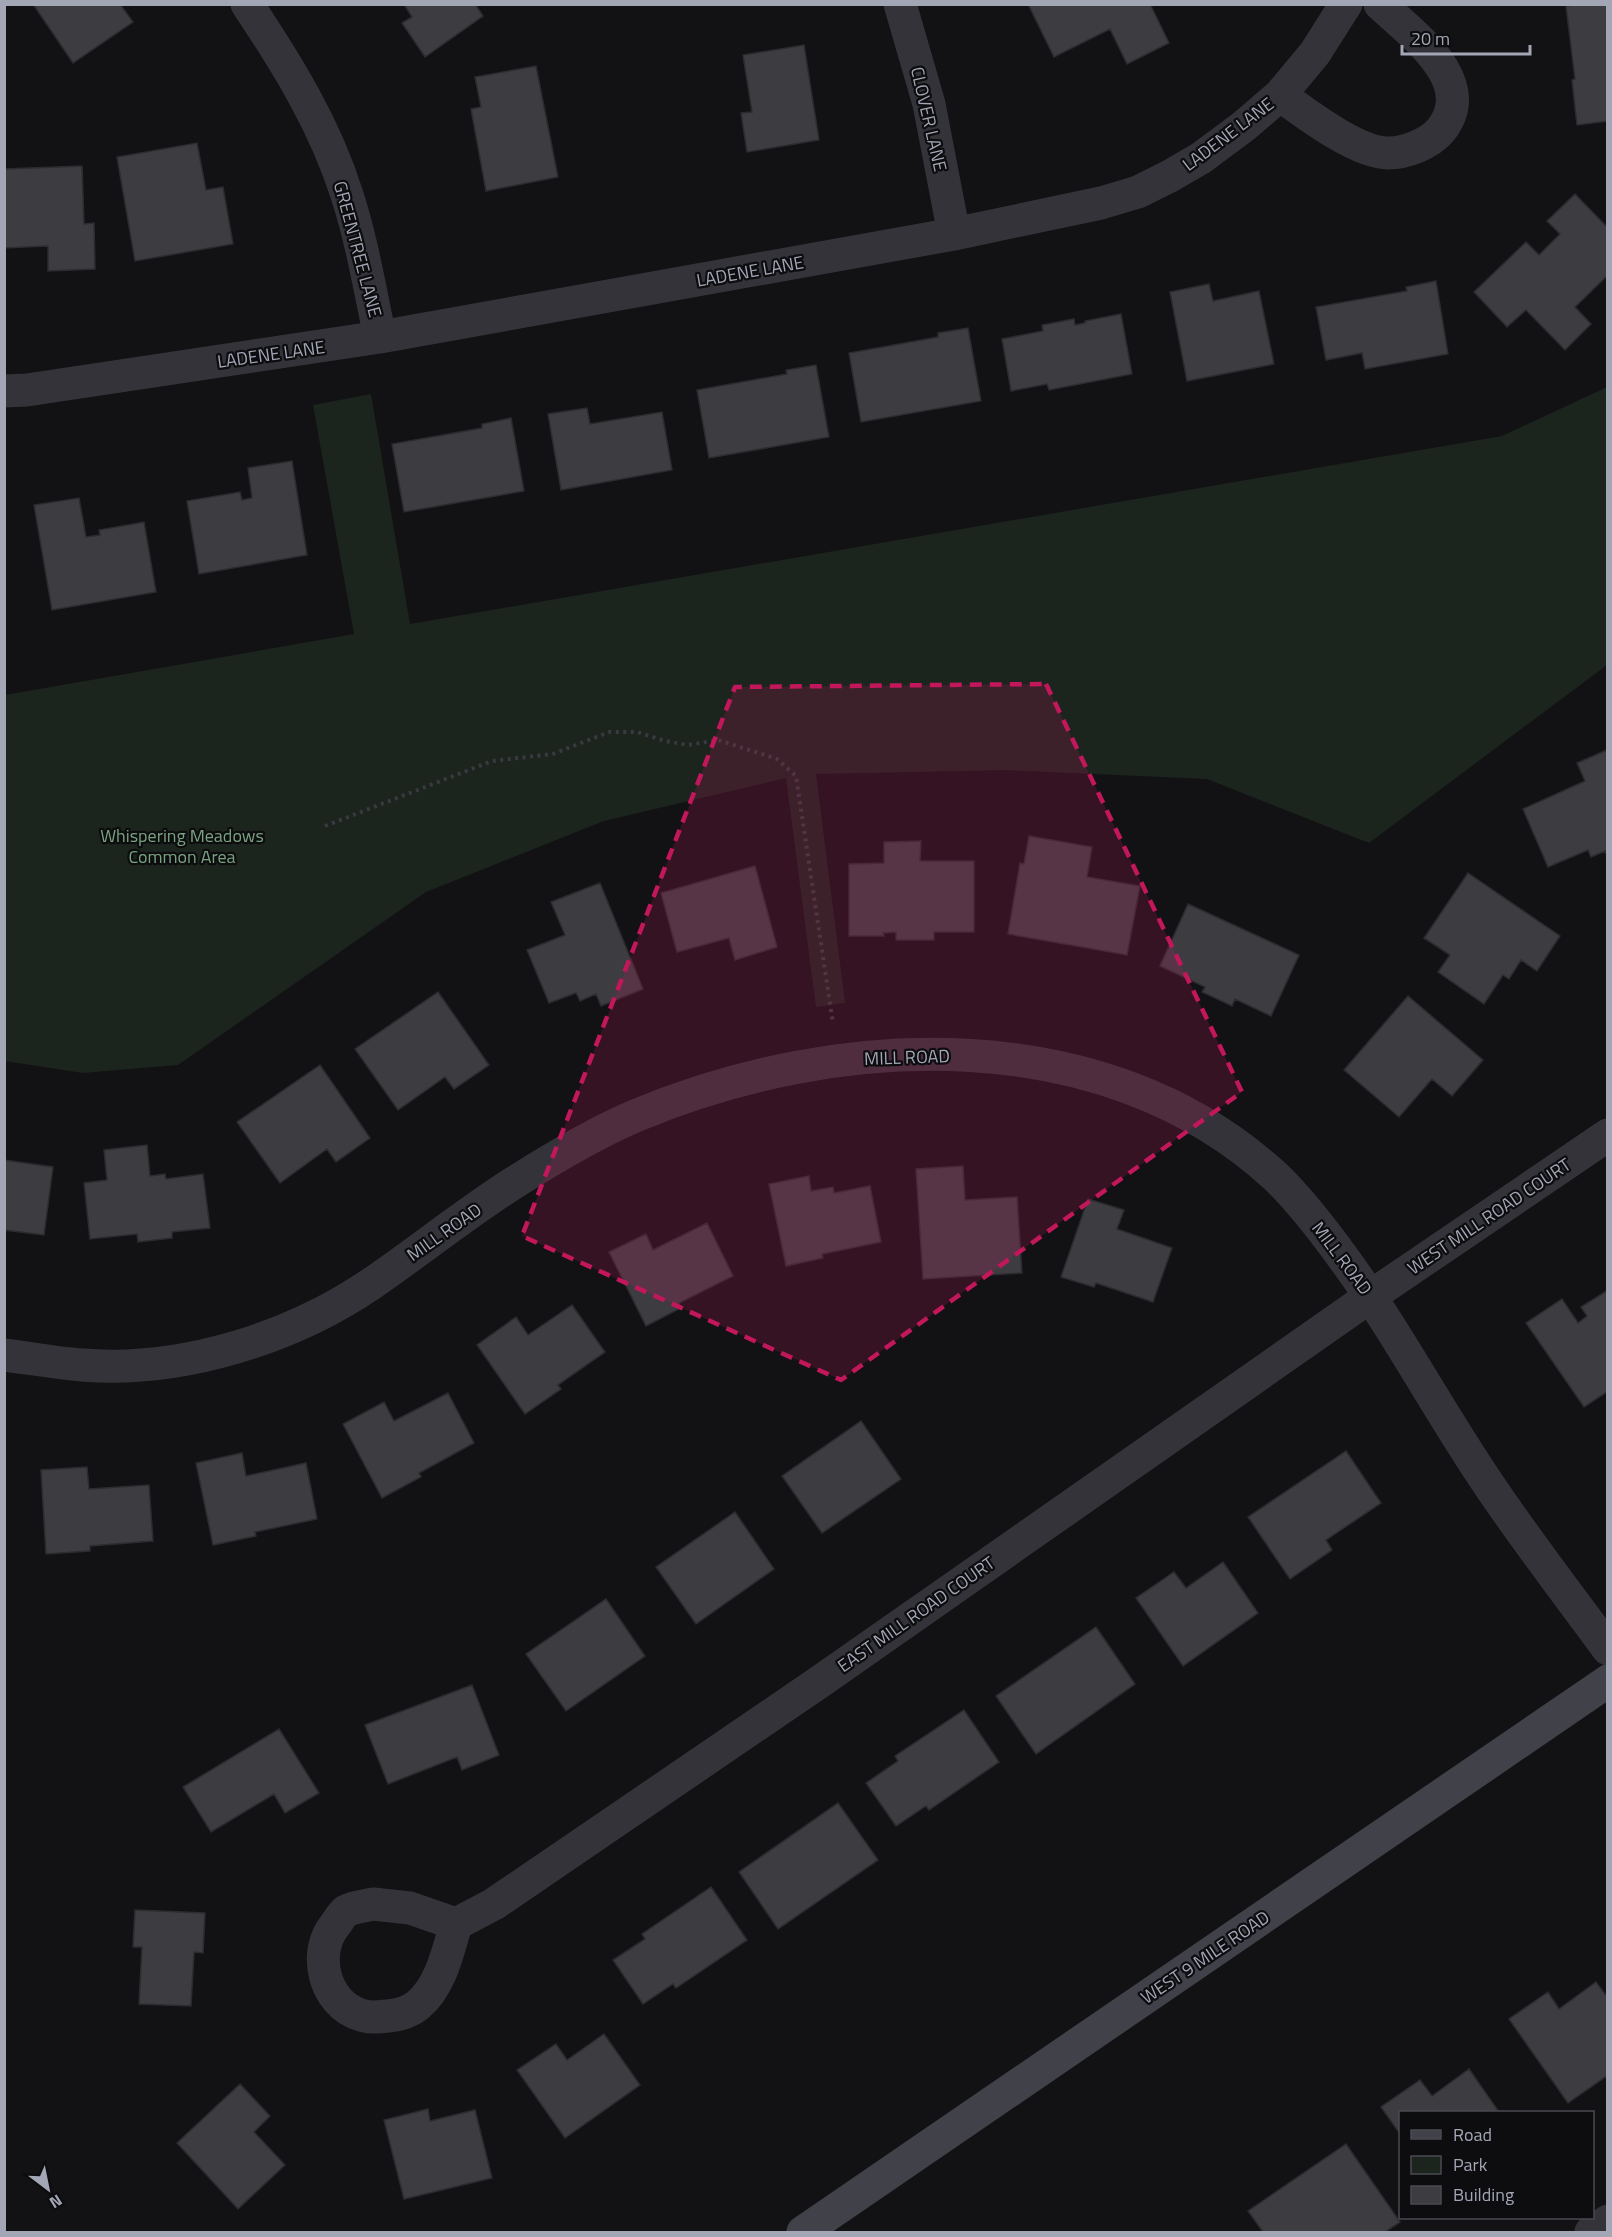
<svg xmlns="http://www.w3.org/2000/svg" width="1612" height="2237" font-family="'Titillium Web',sans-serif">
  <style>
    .green { fill: #1c241e }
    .building { fill: #3c3c41; stroke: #2c2c30; stroke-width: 1.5 }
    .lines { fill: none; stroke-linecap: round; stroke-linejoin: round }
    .path { stroke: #393a40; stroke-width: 4; stroke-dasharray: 3 4.5; stroke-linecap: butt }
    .street { stroke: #333339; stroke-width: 33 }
    .secondary { stroke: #414249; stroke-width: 33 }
    .marked { fill: #c2185b; fill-opacity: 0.2; stroke: #c2185b; stroke-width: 4.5; stroke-dasharray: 12 8; stroke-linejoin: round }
    .labels { text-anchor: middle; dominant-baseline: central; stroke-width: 4.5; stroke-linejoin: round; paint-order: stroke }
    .street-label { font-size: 18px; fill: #a2a6b5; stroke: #0d0d0f }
    .park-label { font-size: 18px; fill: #78a280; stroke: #0d0d0f }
  </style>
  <rect width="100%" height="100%" fill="#121214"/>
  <path class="green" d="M1607 387V665L1369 843 1207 779 1006 770 816 774 845 1003 816 1007 786 778 604 821 426 892 178 1065 83 1073 5 1061V695L354 634 313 405 371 394 410 624 1502 436Z"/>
  <path class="building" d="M33 4H120L133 22 73 63Z
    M404 4H475L483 16 425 57 402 23 412 17Z
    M1028 4H1150L1169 43 1127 64 1110 29 1054 57Z
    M1581 4H1608V121L1577 125 1572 80 1575 79 1566 6Z
    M804 45 819 140 747 152 741 113 752 112 743 55Z
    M536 66 558 177 486 191 471 109 481 107 475 77Z
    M197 143 206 190 223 187 233 244 135 261 117 157Z
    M82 166 84 224 94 223 95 269 48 271V246L4 248V169Z
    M1575 194 1608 228V275L1575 307 1591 324 1565 350 1526 310 1507 327 1474 292 1526 242 1539 255 1560 234 1547 221Z
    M1436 281 1448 354 1365 369 1362 353 1326 360 1316 307 1407 291 1406 287Z
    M1209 284 1213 301 1259 291 1274 364 1187 381 1170 292Z
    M1121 314 1132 374 1049 390 1047 384 1011 391 1002 339 1043 331 1042 325 1074 319 1075 325 1085 323V321Z
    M968 328 981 401 861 422 849 353 938 337V333Z
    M816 365 829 437 709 458 697 390 787 374 786 370Z
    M587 408 590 424 662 412 672 470 561 490 548 414Z
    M511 418 524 491 404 512 392 444 482 428V424Z
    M292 461 307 555 199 574 187 501 240 492 242 500 252 498 248 468Z
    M79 498 86 537 100 535 99 530 144 522 156 592 52 610 34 505Z
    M1607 750 1608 857 1605 851 1591 857 1588 850 1548 867 1523 809 1585 781 1577 763Z
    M1029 836 1092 847 1087 877 1140 886 1127 955 1008 934 1020 863 1024 864Z
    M921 841 920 861H974V932H934V940H896V932L883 933 884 936H849V864L884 863V842Z
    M755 866 777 947 735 960 729 938 677 952 661 893Z
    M1468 873 1560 936 1537 971 1521 960 1509 979 1503 975 1484 1004 1438 972 1450 955 1424 938Z
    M600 883 643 989 601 1006 596 994 580 1001 576 993 549 1003 527 950 565 935 551 902Z
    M1188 904 1299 955 1271 1016 1235 999 1232 1006 1202 992 1205 987 1160 966Z
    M438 992 489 1065 454 1089 445 1077 398 1110 355 1049Z
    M1408 996 1483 1060 1452 1096 1432 1079 1399 1117 1344 1070Z
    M320 1065 370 1138 336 1162 327 1149 280 1183 237 1122Z
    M147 1145 150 1176 165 1174 166 1179 203 1174 210 1228 172 1232V1238L138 1242 137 1234 90 1239 84 1183 107 1180 104 1150Z
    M4 1160 53 1167 44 1235 4 1230Z
    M963 1166 965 1200 1017 1197 1022 1273 923 1279 916 1169Z
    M809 1176 811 1191 833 1187 834 1193 870 1186 881 1242 822 1254 823 1258 786 1266 769 1184Z
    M1088 1199 1124 1210 1117 1229 1172 1248 1153 1302 1096 1283 1094 1287 1061 1277Z
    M707 1223 733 1276 679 1303 681 1308 646 1326 609 1252 646 1234 653 1250Z
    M1608 1290V1391L1584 1407 1526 1323 1562 1299 1578 1323 1587 1316 1581 1307Z
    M572 1305 605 1352 558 1385 561 1389 525 1414 477 1345 516 1317 528 1335Z
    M448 1393 474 1443 419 1473 421 1477 382 1498 343 1424 384 1402 394 1421Z
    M861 1421 901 1479 822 1533 782 1476Z
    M1346 1451 1381 1503 1326 1540 1332 1550 1290 1579 1248 1517Z
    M242 1453 246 1476 306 1463 317 1519 255 1532 256 1536 213 1545 196 1463Z
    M87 1467 89 1489 149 1485 153 1541 90 1546V1551L46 1554 41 1470Z
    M735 1512 774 1569 696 1624 656 1567Z
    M1223 1562 1258 1613 1183 1666 1136 1598 1174 1572 1186 1588Z
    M606 1599 645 1656 566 1711 526 1654Z
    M1096 1627 1135 1684 1036 1754 996 1696Z
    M472 1685 499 1755 462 1770 457 1757 388 1784 365 1725Z
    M964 1710 999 1762 929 1810 926 1806 896 1826 866 1783 898 1761 895 1756Z
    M279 1729 319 1793 285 1813 274 1794 211 1832 183 1787Z
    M838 1803 878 1860 778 1929 739 1872Z
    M711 1887 747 1940 676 1988 673 1984 643 2004 613 1960 645 1939 642 1934Z
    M135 1910 205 1913 203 1953 194 1952 191 2006 139 2004 142 1947H133Z
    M1596 1982 1608 1998V2075L1568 2103 1509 2019 1548 1992 1559 2009Z
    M604 2034 640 2085 565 2138 517 2070 556 2044 567 2060Z
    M1469 2069 1499 2112H1400V2134L1381 2107 1420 2080 1432 2096Z
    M240 2084 270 2116 254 2132 285 2165 238 2209 177 2143Z
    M428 2109 430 2121 475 2110 492 2178 404 2199 384 2120Z
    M1346 2144 1400 2222 1385 2232H1263L1248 2211Z"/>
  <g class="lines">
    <path class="path" d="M325 826 492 761 553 754 609 732H637L665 741 688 745 718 740 777 759 796 776 833 1024"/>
    <path class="street" d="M247 4C287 64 325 125 347 195 362 241 370 290 380 337
      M900 4 929 104 954 234
      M1280 95C1305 113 1357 153 1388 153 1406 153 1429 144 1441 130 1479 81 1412 34 1380 4
      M4 391 27 390 380 337 954 234 1101 203 1138 192 1170 176 1201 158 1244 126 1280 95 1315 53 1346 4
      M4 1355C30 1358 56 1363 82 1365 180 1373 290 1339 371 1284 419 1251 465 1214 515 1182 553 1158 593 1134 635 1116 837 1031 1104 1019 1275 1176 1301 1201 1323 1230 1344 1259 1396 1330 1437 1408 1487 1482 1525 1539 1567 1593 1608 1649
      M373 1904 410 1908 456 1924C448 1951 441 1986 418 2005 410 2012 398 2015 388 2016 379 2017 369 2018 361 2015 324 2004 312 1953 335 1925 338 1921 342 1914 346 1911 353 1907 365 1906 373 1904Z
      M456 1924 494 1904 818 1683 1371 1296 1608 1135
      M1591 2232 1608 2221"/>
    <path class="secondary" d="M803 2232 1608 1681"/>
  </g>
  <path class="marked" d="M1046 684 1242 1092 841 1380 522 1236 735 687Z"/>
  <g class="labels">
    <g class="street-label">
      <text transform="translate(929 119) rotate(77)">CLOVER LANE</text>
      <text transform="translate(1228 134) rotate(-37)">LADENE LANE</text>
      <text transform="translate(358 249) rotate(75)">GREENTREE LANE</text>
      <text transform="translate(750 271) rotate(-10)">LADENE LANE</text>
      <text transform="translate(271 354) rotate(-8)">LADENE LANE</text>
      <text transform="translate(907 1057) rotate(-2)">MILL ROAD</text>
      <text transform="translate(1489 1216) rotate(-34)">WEST MILL ROAD COURT</text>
      <text transform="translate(444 1232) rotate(-35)">MILL ROAD</text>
      <text transform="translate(1342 1258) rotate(53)">MILL ROAD</text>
      <text transform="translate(916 1614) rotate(-35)">EAST MILL ROAD COURT</text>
      <text transform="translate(1205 1957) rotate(-34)">WEST 9 MILE ROAD</text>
    </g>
    <g class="park-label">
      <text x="182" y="835">Whispering Meadows<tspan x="182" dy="21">Common Area</tspan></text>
    </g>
  </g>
  <rect width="1612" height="2237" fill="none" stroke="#a2a6b5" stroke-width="12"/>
  <rect x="1399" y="2111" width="195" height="108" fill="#0d0d0f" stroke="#494a51" stroke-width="1.5"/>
  <rect x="1411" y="2130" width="30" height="9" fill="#414249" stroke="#494a51" stroke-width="1.5"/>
  <text x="1453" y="2141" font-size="18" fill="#a2a6b5">Road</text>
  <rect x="1411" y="2156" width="30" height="18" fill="#1c241e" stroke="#494a51" stroke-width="1.5"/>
  <text x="1453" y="2171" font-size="18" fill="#a2a6b5">Park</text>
  <rect x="1411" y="2186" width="30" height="18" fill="#3c3c41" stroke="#494a51" stroke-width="1.5"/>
  <text x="1453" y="2201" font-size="18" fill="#a2a6b5">Building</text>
  <g transform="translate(48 2189) rotate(148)" stroke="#0d0d0f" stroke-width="4.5" paint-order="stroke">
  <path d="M0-4.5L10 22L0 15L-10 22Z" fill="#a2a6b5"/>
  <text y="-9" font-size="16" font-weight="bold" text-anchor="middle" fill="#a2a6b5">N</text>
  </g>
  <path d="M1402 45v9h128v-9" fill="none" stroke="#a2a6b5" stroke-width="3"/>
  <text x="1411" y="45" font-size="18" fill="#a2a6b5" stroke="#0d0d0f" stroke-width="4.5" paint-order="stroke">20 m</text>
</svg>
